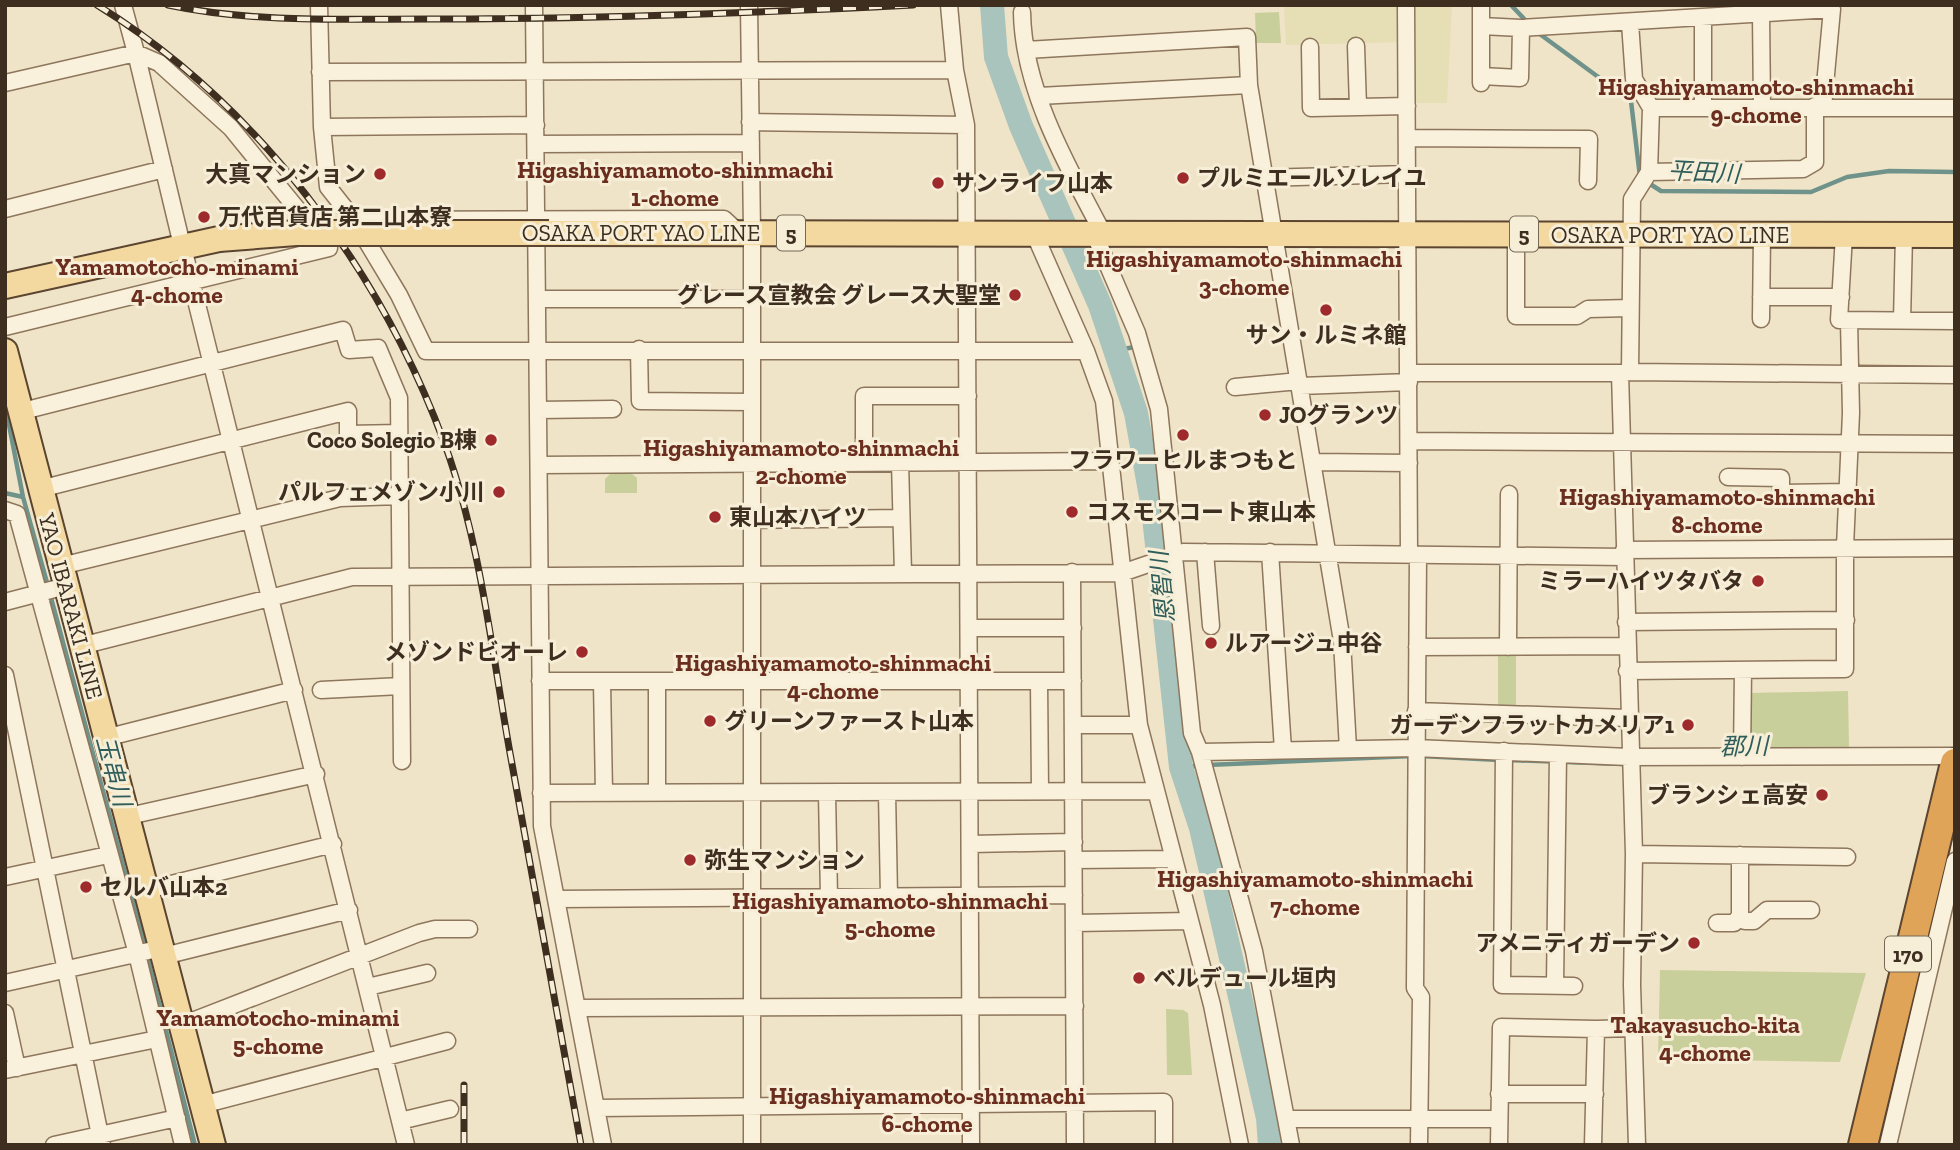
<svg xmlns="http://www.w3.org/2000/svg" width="1960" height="1150" font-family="'Zilla Slab','Noto Sans JP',serif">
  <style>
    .farmland { fill: #e6deb5 }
    .green { fill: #c9cf9b }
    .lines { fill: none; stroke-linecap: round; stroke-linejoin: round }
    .stream { stroke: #6f938a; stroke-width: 4.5 }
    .river { stroke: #a9c4bc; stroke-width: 24 }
    .street-casing { stroke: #8d765c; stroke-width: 19 }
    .primary-casing { stroke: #5b4430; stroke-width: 28 }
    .highway-casing { stroke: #5b4430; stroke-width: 32 }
    .street { stroke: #faf1dc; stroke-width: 16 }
    .primary { stroke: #f3d9a0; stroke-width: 24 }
    .highway { stroke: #e0a458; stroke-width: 28 }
    .rail-casing { stroke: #3d2e20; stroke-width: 7 }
    .rail { stroke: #f7eed8; stroke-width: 4.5; stroke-dasharray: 13; stroke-linecap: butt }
    .primary-bridge-casing { stroke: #5b4430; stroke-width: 28; stroke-linecap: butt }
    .primary-bridge { stroke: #f3d9a0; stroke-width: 24 }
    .poi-dot { fill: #9e2a2b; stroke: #f7eed8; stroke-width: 2.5 }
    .labels { text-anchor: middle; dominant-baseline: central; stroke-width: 6; stroke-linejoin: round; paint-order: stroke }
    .shield { fill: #f7eed8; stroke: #756857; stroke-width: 2 }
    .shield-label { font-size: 21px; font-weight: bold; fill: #3d2e20 }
    .poi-label { font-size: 23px; font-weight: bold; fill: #3d2e20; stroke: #f7eed8; text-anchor: start }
    .street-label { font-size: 23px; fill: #3d2e20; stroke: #f7eed8 }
    .neighbourhood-label { font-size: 24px; font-weight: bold; fill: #6b2e1e; stroke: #f7eed8 }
    .water-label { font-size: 24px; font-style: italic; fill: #2f5d5a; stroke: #f7eed8 }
  </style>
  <rect width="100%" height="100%" fill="#f0e4c8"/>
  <path class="farmland" d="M1404 5 1405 42 1286 45 1284 7Z
    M1411 5H1452L1447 103H1408Z"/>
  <path class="green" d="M1279 12 1281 43H1256L1255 13Z
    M611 473H631L637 478V493H605V479Z
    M1498 653 1516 654V708H1498Z
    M1848 691 1849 748 1757 750 1749 743 1748 693Z
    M1660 970 1866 973 1840 1062 1658 1059Z
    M1166 1009 1183 1010 1188 1013 1192 1075H1167Z"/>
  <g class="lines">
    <path class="stream" d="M1511 5 1528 23
      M1537 32 1631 101 1640 177
      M1647 182 1661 191 1811 192 1847 177 1889 171 1955 172
      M1117 350 1135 347
      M5 404 23 497 48 586
      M5 493 23 497
      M50 594 145 947
      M1421 756 1499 760
      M1508 760 1622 764
      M1207 765 1412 756
      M1181 767 1199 766
      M147 956 195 1145"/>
    <path class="river" d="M992 5 996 57 1021 126 1100 305 1136 413 1153 508 1181 767 1201 828 1268 1118 1270 1145"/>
    <defs>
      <path id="street" d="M319 5 322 127 328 187 354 220 399 295 426 351H1086
        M534 5 542 826 603 1145
        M749 5 752 233V1145
        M949 5 955 70 966 125 971 1145
        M1406 5 1409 555
        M1022 12C1023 89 1067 166 1103 233
        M1761 14 1762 106
        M1630 23 1634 79 1651 108 1649 172 1632 199 1630 372 1620 373 1634 854 1632 985 1637 1145
        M1481 26 1521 28
        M1356 46 1358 107
        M1310 47 1311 108 1407 106
        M1026 50 1247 37 1249 85 1342 641 1348 749
        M320 72 955 70
        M1481 76 1520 78 1521 28 1832 9 1823 107
        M5 83 136 53 180 237
        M1481 83V5
        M1039 96 1249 85
        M1703 107V18
        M1651 108H1955
        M750 122 966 125
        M322 127 536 125
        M1407 138 1589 139 1588 181
        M537 144 751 143
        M1649 172 1803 169 1815 162V106
        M1265 178 1407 174
        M5 209 164 169
        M354 220 724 219 739 233 736 235
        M1034 233 1086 351 1104 401 1139 725 1212 1005 1240 1145
        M1094 233 1137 333 1159 409 1192 733 1200 752 1254 951 1291 1145
        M1516 234V316H1577L1588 309 1630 308
        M1844 235 1839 320 1955 321
        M185 256 406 1145
        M1761 297H1841
        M537 299H751
        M1761 319 1762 235
        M1902 321 1904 235
        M5 327 329 248 231 128 159 63 136 53 123 5
        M639 349 640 401 751 402
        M1630 372 1955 375
        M1409 373H1620
        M1300 386 1409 382
        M1235 387 1299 381
        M538 410 613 409
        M19 412 343 330 349 350 378 348 399 398 402 761
        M1410 441 1955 444
        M864 462V396H968
        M900 462 903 573
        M1313 462 1409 463
        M539 465 1111 461
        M1728 477 1781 478V493L1848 492
        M40 489 348 411V434L399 433
        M5 510 17 514 137 954 183 1145
        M751 520 901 518
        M1624 550 1955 548
        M1205 552 1211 626
        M1270 552 1283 750
        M1418 556 1415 988 1421 997 1419 1145
        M61 566 340 498 399 496
        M1072 572 1075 1145
        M5 602 66 586
        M1626 622 1846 620
        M970 628H1073
        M81 646 352 577 1122 573 1183 552 1625 557
        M1417 647 1627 646
        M1508 647 1509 494
        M1627 671 1845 669V547L1851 413 1849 321
        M5 675 102 1145
        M540 681H1073
        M1039 681 1040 791
        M602 682 604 793
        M321 690 401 686
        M1416 711 1628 718
        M1073 725H1139
        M105 738 294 690
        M1504 751 1502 985 1574 986
        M1200 752 1415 748 1629 757 1955 756
        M1742 757 1743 670
        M541 793 1155 791
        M657 793V682
        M827 793 829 897
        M887 793 889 896
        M129 816 316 774
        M971 844 1074 842
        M1634 854 1847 857
        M1740 855V916L1745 921H1754L1767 910H1811
        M1074 860 1173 859
        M5 877 108 855
        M147 890 333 844
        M557 899 1074 895
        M1074 923 1190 921
        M1717 923H1734L1740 916
        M164 956 349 910
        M5 983 162 948
        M1555 986 1558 754
        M368 987 427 973
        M578 1008 1075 1006
        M5 1013 17 1068
        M182 1025 419 933 435 929H469
        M5 1070 157 1039
        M1499 1094H1595
        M202 1105 447 1041
        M596 1108 1164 1102V1145
        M1288 1119H1499
        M400 1121 450 1109
        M54 1145 177 1118
        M1499 1145 1501 1027 1596 1029
        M1593 1145 1596 1029 1634 1028
        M1888 1145 1955 861"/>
      <path id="primary" d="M549 233 1955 235
        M5 286 219 239
        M5 351 213 1145"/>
      <path id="highway" d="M1863 1145 1955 763"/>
    </defs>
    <use href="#street" class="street-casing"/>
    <use href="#primary" class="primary-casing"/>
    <use href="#highway" class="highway-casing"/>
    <use href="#street" class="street"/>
    <use href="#primary" class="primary"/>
    <use href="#highway" class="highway"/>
    <defs>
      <path id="rail" d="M97 5C257 104 379 267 444 442 482 545 492 657 512 764 535 891 558 1018 581 1145
        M168 5C254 23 343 19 431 19 592 19 753 13 913 5
        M464 1145V1085"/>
    </defs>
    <use href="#rail" class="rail-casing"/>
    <use href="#rail" class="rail"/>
    <defs>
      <path id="primary-bridge" d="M219 239 296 233H549"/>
    </defs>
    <use href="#primary-bridge" class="primary-bridge-casing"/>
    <use href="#primary-bridge" class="primary-bridge"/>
  </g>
  <g class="poi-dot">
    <circle cx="380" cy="174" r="7"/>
    <circle cx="1183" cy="178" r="7"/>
    <circle cx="938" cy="183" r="7"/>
    <circle cx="204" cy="217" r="7"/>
    <circle cx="1015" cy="295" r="7"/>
    <circle cx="1326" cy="310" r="7"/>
    <circle cx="1265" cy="415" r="7"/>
    <circle cx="1183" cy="435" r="7"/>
    <circle cx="491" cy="440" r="7"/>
    <circle cx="499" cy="492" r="7"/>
    <circle cx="1072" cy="512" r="7"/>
    <circle cx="715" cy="517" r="7"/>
    <circle cx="1758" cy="581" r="7"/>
    <circle cx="1211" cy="643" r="7"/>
    <circle cx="582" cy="652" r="7"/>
    <circle cx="710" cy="721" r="7"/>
    <circle cx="1688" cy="725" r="7"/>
    <circle cx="1822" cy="795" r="7"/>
    <circle cx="690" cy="860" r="7"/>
    <circle cx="86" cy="887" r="7"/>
    <circle cx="1694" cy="943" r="7"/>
    <circle cx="1139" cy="978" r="7"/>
  </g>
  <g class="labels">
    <g class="shield">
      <rect x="777" y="215.5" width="28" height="35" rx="5"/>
      <rect x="1510" y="216.5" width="28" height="35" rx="5"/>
      <rect x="1885" y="936.5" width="46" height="35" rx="5"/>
    </g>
    <g class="shield-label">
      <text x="791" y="233">5</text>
      <text x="1524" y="234">5</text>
      <text x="1908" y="954">170</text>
    </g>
    <g class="poi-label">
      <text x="366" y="174" text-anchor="end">大真マンション</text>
      <text x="1197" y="178">プルミエールソレイユ</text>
      <text x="952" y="183">サンライフ山本</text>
      <text x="218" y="217">万代百貨店 第二山本寮</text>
      <text x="1001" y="295" text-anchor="end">グレース宣教会 グレース大聖堂</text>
      <text x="1326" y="335" text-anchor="middle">サン・ルミネ館</text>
      <text x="1279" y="415">JOグランツ</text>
      <text x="477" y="440" text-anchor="end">Coco Solegio B棟</text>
      <text x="1183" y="460" text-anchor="middle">フラワーヒルまつもと</text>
      <text x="485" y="492" text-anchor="end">パルフェメゾン小川</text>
      <text x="1086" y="512">コスモスコート東山本</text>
      <text x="729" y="517">東山本ハイツ</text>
      <text x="1744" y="581" text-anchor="end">ミラーハイツタバタ</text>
      <text x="1225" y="643">ルアージュ中谷</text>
      <text x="568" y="652" text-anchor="end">メゾンドビオーレ</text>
      <text x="724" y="721">グリーンファースト山本</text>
      <text x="1674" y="725" text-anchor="end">ガーデンフラットカメリア1</text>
      <text x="1808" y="795" text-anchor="end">ブランシェ高安</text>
      <text x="704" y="860">弥生マンション</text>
      <text x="100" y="887">セルバ山本2</text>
      <text x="1680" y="943" text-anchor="end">アメニティガーデン</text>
      <text x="1153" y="978">ベルデュール垣内</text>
    </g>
    <g class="street-label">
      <text x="641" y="233">OSAKA PORT YAO LINE</text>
      <text x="1670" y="235">OSAKA PORT YAO LINE</text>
      <text transform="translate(71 606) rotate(75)">YAO IBARAKI LINE</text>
    </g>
    <g class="neighbourhood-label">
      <text x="1756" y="86">Higashiyamamoto-shinmachi<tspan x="1756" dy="28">9-chome</tspan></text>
      <text x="675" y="169">Higashiyamamoto-shinmachi<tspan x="675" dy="28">1-chome</tspan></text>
      <text x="1244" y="258">Higashiyamamoto-shinmachi<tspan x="1244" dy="28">3-chome</tspan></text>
      <text x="177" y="266">Yamamotocho-minami<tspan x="177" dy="28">4-chome</tspan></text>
      <text x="801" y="447">Higashiyamamoto-shinmachi<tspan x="801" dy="28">2-chome</tspan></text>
      <text x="1717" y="496">Higashiyamamoto-shinmachi<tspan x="1717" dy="28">8-chome</tspan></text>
      <text x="833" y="662">Higashiyamamoto-shinmachi<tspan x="833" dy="28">4-chome</tspan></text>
      <text x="1315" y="878">Higashiyamamoto-shinmachi<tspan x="1315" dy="28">7-chome</tspan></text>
      <text x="890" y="900">Higashiyamamoto-shinmachi<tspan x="890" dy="28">5-chome</tspan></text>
      <text x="278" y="1017">Yamamotocho-minami<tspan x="278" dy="28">5-chome</tspan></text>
      <text x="1705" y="1024">Takayasucho-kita<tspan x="1705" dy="28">4-chome</tspan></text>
      <text x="927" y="1095">Higashiyamamoto-shinmachi<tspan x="927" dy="28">6-chome</tspan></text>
    </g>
    <g class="water-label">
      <text transform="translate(1704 172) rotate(3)">平田川</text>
      <text transform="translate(1162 587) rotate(-96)">恩智川</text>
      <text transform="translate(1744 746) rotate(-1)">郡川</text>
      <text transform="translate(114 771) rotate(75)">玉串川</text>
    </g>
  </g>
  <rect width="1960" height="1150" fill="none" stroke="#3d2e20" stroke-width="14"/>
</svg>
